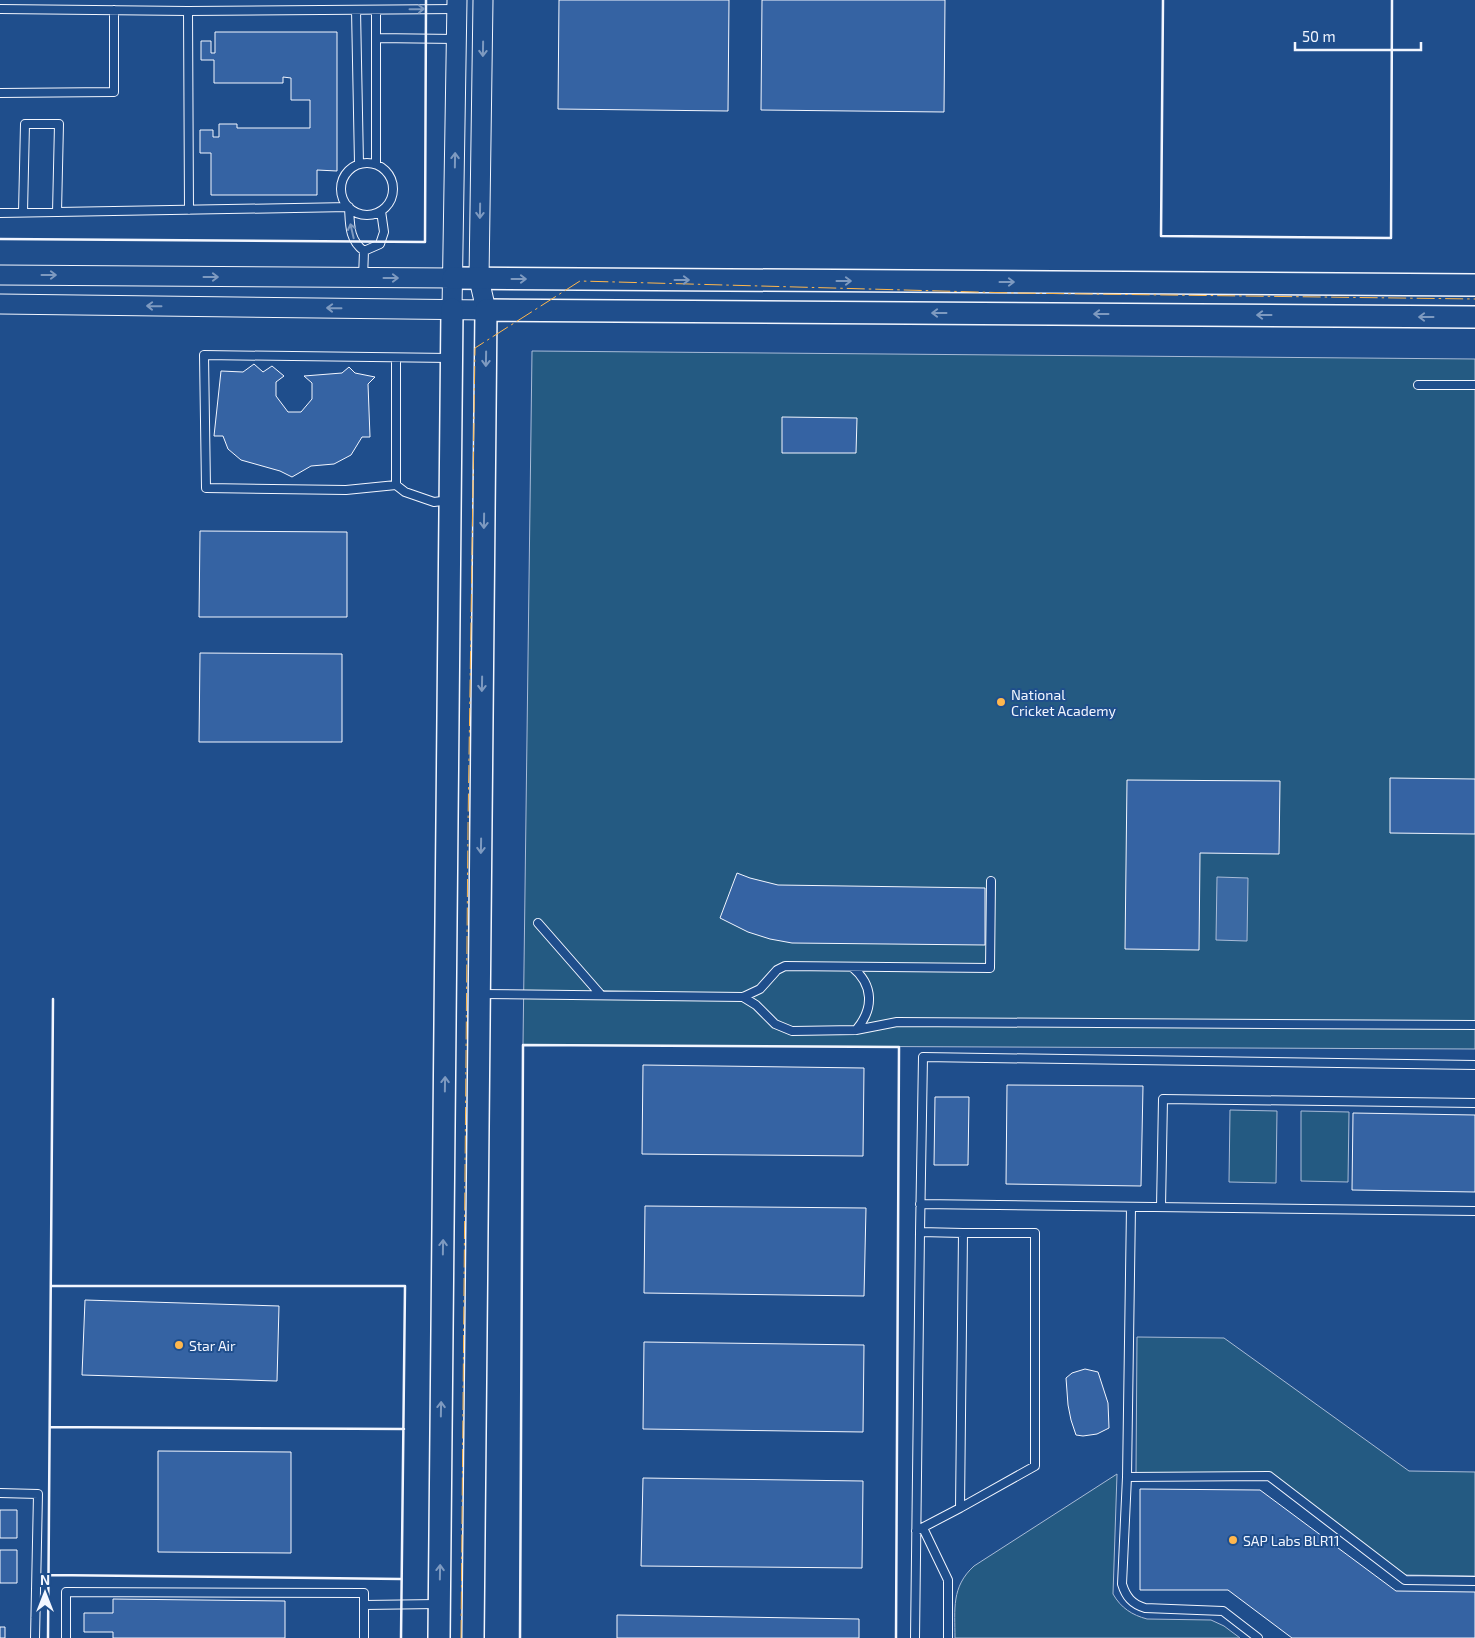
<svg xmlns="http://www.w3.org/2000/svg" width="1475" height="1638" font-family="'Exo 2',sans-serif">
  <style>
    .green { fill: #245a82; stroke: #a8bbd7 }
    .water { fill: #3b69a3; stroke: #a8bbd7 }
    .building { fill: #3563a3; stroke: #f2f6ff }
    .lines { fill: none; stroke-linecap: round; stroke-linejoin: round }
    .service-casing { stroke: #f2f6ff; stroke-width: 10 }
    .tertiary-casing { stroke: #f2f6ff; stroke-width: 21 }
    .secondary-casing { stroke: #f2f6ff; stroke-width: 24 }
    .service { stroke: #1f4e8c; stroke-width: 8 }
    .tertiary { stroke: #1f4e8c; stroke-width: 19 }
    .secondary { stroke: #1f4e8c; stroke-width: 21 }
    .wall { stroke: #f2f6ff; stroke-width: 2.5 }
    .power { stroke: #ffb74d; stroke-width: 1; stroke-dasharray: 18 4 2.5 4; stroke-linecap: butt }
    .oneway { stroke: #7e9ac0 }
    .poi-dot { fill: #ffb74d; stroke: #1f4e8c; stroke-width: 2 }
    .labels { text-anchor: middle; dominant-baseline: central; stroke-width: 4; stroke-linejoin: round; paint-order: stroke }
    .poi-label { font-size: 14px; fill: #f2f6ff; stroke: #1f4e8c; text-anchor: start }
  </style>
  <rect width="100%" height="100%" fill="#1f4e8c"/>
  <path class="green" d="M532 351 1475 359V1049L523 1045Z
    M1230 1110 1277 1111 1276 1183 1229 1182Z
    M1301 1111 1349 1112 1348 1182 1301 1181Z
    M1137 1337 1224 1338 1409 1471 1475 1472V1576L1405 1575 1271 1474 1136 1473Z
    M1117 1474 1113 1594C1121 1608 1132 1615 1147 1619L1211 1620 1224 1626 1240 1638H955C955 1609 951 1587 974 1566Z"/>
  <path class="water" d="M1217 877 1248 878 1247 941 1216 940Z"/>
  <path class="building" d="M559 0H729L728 111 558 109Z
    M762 0H945L944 112 761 110Z
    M215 32H337V171L317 170V195H211V153H200V130H213V137H219V124H237V128H310V100H291V78L283 77V83H214V60H201V41H211V53H215Z
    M254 364 263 372 272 366 284 376 276 382V396L288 412H301L312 399V383L304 376 342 373 349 367 355 373 375 377 368 384 370 437H362L351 455 334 464 311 466 292 477 280 471 241 460 228 449 223 436H214L221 371 243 372Z
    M782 417 857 418 856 453H782Z
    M200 531 347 532V617H199Z
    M200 653 342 654V742H199Z
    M1390 778 1475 779V834L1390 833Z
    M1127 780 1280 781 1279 854 1200 853 1199 950 1125 949Z
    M737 873 750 878 778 885 985 888V945L792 943 770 939 748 932 720 918Z
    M643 1065 864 1068 863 1156 642 1154Z
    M1007 1085 1143 1086 1141 1186 1006 1184Z
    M935 1097H969L968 1165H934Z
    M1353 1113 1475 1115V1192L1352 1190Z
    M645 1206 866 1208 864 1296 644 1293Z
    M85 1300 279 1306 277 1381 82 1375Z
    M644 1342 864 1345 863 1432 643 1429Z
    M1085 1369 1098 1372 1108 1403 1109 1428 1097 1434 1083 1436 1076 1435 1071 1420 1068 1405 1066 1378 1072 1373Z
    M158 1451 291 1452V1553L158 1552Z
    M643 1478 863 1481 862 1568 641 1566Z
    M1140 1489 1260 1490 1396 1591 1475 1592V1638H1292L1228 1590H1140Z
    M0 1510H17V1538H0Z
    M0 1550H17V1583H0Z
    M113 1599 285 1601V1638H113V1632H84V1613H113Z
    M617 1615 859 1619V1638H617Z
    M0 1627H5V1638H0Z"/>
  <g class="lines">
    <defs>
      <path id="service" d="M0 9 188 11 457 9
        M356 10 359 164
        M188 11 189 210
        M376 38 456 39
        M0 93 114 92V10
        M341 189a26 26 0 1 1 52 0a26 26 0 1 1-52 0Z
        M376 164V10
        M23 212 25 124H59L57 212
        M0 213 349 207C350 225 349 240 364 251
        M364 251 380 244 384 232 381 211
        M363 278 364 251
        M1418 385H1475
        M396 485V358
        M450 500 434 502 405 492 396 485 346 490 206 488 204 355 450 358
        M538 923 601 995
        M852 967C874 985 874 1009 856 1030
        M481 994 743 997 760 989 777 970 785 966 990 968 991 881
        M743 997 756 1005 775 1024 792 1031 856 1030 897 1022 1475 1025
        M920 1204 1475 1211
        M1161 1207 1163 1099 1475 1103
        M920 1232 923 1057 1475 1065
        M1127 1477 1131 1207
        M0 1493 38 1494 35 1638
        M960 1508 1035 1466V1233H963
        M923 1528 948 1580V1638
        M364 1605 437 1604
        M66 1638V1592L364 1593V1638
        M915 1638 920 1232 963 1233 960 1508 916 1531
        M1258 1638 1223 1611 1145 1608C1132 1604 1126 1597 1122 1584L1127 1477 1269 1476 1405 1580 1475 1581"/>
      <path id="tertiary" d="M0 275 453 278
        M0 304 486 310 479 279 483 0
        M452 309 457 0"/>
      <path id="secondary" d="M453 278 1475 285
        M439 1638 452 309
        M473 1638 486 310 1475 317"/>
    </defs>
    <use href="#service" class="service-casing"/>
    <use href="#tertiary" class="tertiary-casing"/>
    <use href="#secondary" class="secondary-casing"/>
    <use href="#service" class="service"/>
    <use href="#tertiary" class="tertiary"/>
    <use href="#secondary" class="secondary"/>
    <path class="wall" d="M1163 0 1161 236 1391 238 1392 0
      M0 239 425 242 426 0
      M51 1286H405L401 1638
      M50 1427 404 1429
      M49 1575 401 1579
      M48 1638 53 999
      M520 1638 523 1045 899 1047 896 1638"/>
    <path class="power" d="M461 1638 468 826 475 348 580 281 1013 293 1475 299"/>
  </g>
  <defs><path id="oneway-shaft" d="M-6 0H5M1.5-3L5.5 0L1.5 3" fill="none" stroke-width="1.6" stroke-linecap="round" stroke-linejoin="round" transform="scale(1.25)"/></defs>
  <g class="oneway">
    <use href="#oneway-shaft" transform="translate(417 9) rotate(-1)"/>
    <use href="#oneway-shaft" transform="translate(483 49) rotate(91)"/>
    <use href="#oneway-shaft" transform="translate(455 160) rotate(-89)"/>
    <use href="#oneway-shaft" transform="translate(480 211) rotate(91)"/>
    <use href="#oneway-shaft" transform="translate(352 231) rotate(-103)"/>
    <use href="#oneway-shaft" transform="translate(49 275)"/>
    <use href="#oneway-shaft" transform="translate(211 277)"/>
    <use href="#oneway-shaft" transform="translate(391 278)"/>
    <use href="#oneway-shaft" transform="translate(519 279)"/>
    <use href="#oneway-shaft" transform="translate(682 280)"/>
    <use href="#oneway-shaft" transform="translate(844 281)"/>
    <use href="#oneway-shaft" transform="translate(1007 282)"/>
    <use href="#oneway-shaft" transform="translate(154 306) rotate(-179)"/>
    <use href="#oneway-shaft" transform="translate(334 308) rotate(-179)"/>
    <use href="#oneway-shaft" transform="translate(939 313) rotate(-180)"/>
    <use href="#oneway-shaft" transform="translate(1101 314) rotate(-180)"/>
    <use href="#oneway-shaft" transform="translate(1264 315) rotate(-180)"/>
    <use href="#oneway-shaft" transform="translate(1426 317) rotate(-180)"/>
    <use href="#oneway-shaft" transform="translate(486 359) rotate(91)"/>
    <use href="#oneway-shaft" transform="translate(484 521) rotate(91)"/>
    <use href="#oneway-shaft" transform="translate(482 684) rotate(91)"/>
    <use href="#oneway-shaft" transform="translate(481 846) rotate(91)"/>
    <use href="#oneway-shaft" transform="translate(445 1084) rotate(-89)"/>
    <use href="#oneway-shaft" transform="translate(443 1247) rotate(-89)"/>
    <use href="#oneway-shaft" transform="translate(441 1409) rotate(-89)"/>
    <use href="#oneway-shaft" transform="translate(440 1572) rotate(-89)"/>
  </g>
  <g class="poi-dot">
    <circle cx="1001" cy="702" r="5"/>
    <circle cx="179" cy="1345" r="5"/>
    <circle cx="1233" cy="1540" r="5"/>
  </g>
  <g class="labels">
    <g class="poi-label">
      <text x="1011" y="694">National<tspan x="1011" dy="16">Cricket Academy</tspan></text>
      <text x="189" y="1345">Star Air</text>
      <text x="1243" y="1540">SAP Labs BLR11</text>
    </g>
  </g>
  <g transform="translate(45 1593)" stroke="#1f4e8c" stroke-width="4" paint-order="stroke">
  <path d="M0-4L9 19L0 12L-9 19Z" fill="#f2f6ff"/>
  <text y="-8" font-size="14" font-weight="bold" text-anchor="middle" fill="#f2f6ff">N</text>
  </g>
  <path d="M1295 42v8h126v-8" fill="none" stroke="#f2f6ff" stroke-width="2.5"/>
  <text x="1302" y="42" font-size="15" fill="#f2f6ff" stroke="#1f4e8c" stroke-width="4" paint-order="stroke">50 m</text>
</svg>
